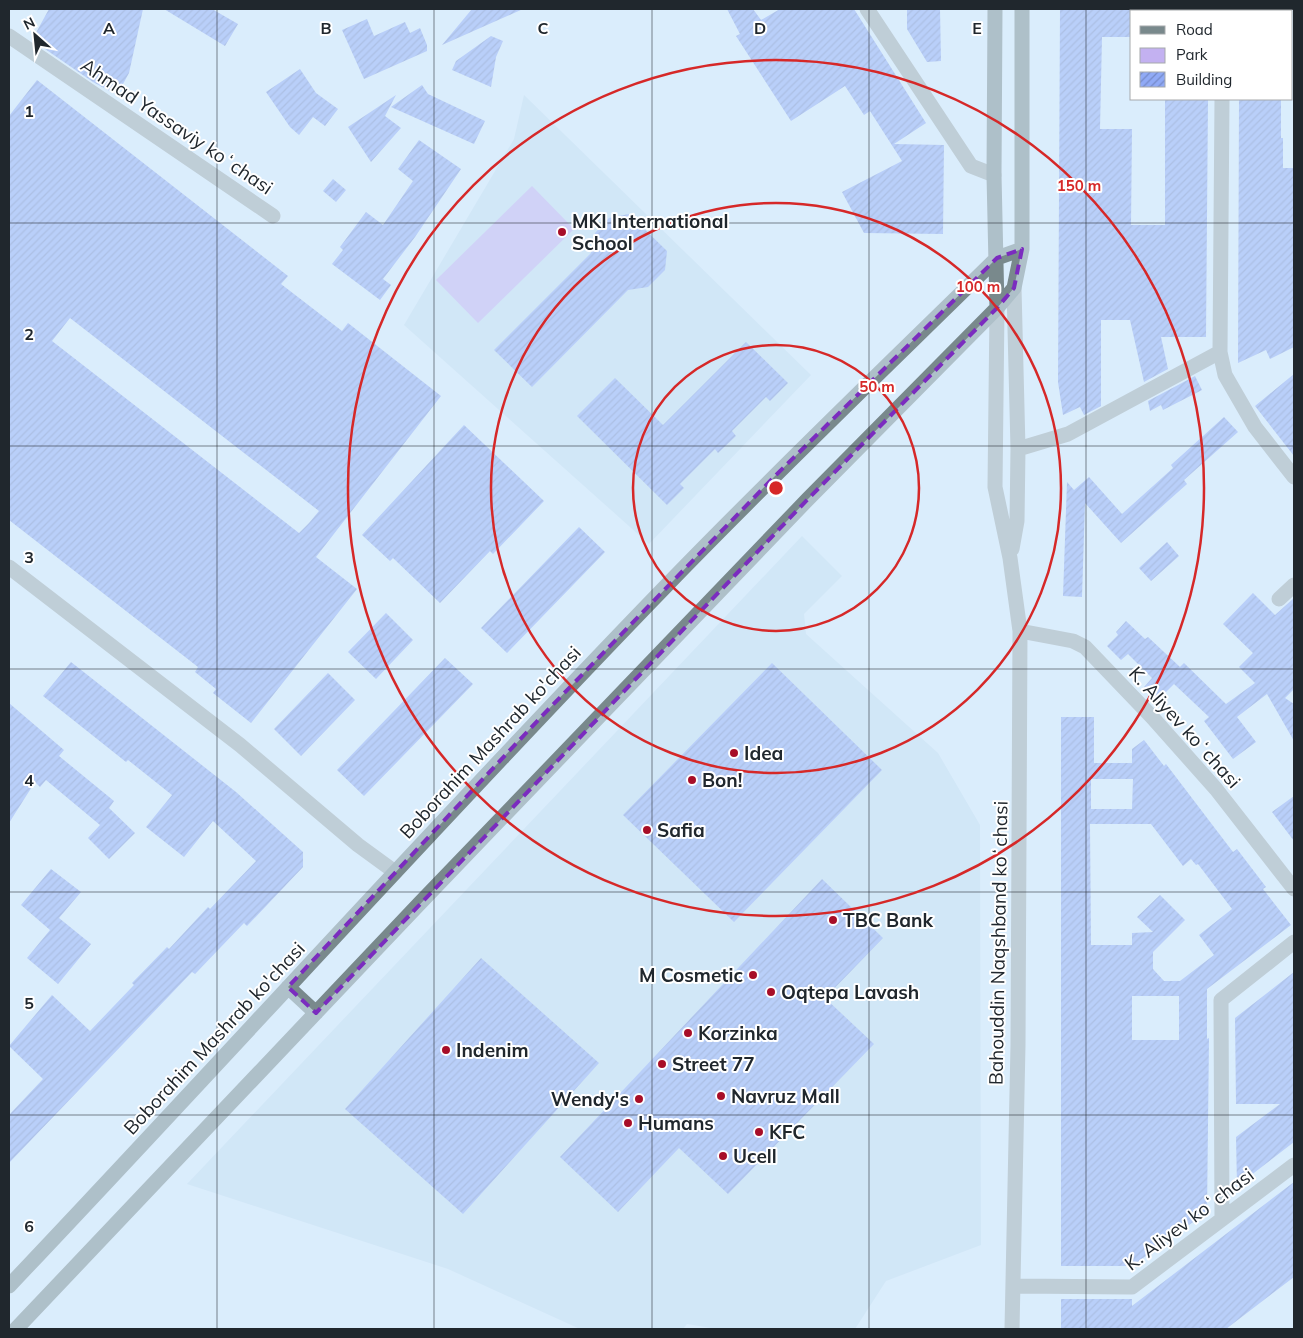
<svg xmlns="http://www.w3.org/2000/svg" width="1303" height="1338" font-family="Mulish,sans-serif">
  <style>
    .built { fill: #c6dff2 }
    .park { fill: #c3b1f1 }
    .building { fill: url(#building-hatch); fill-rule: evenodd }
    .lines { fill: none; stroke-linecap: round; stroke-linejoin: round }
    .minor { stroke: #9ea8ab; stroke-width: 15 }
    .secondary { stroke: #79898c; stroke-width: 15 }
    .marked { fill: none; stroke: #7b2cbf; stroke-width: 4; stroke-dasharray: 10 6; stroke-linejoin: round }
    .grid { fill: none; stroke: #20272d; stroke-width: 1; stroke-opacity: 0.55 }
    .ring { fill: none; stroke: #d62828; stroke-width: 2.5 }
    .poi-dot { fill: #a70e28; stroke: #fff; stroke-width: 2 }
    .labels { text-anchor: middle; dominant-baseline: central; stroke-width: 4; stroke-linejoin: round; paint-order: stroke }
    .street-label { font-size: 19px; fill: #20272d; stroke: #fff }
    .poi-label { font-size: 19px; font-weight: bold; fill: #20272d; stroke: #fff; text-anchor: start }
    .grid-label { font-size: 16px; text-anchor: middle; font-weight: bold; fill: #20272d; stroke: #fff; stroke-width: 4; stroke-linejoin: round; paint-order: stroke }
    .centre { fill: #d62828; stroke: #fff; stroke-width: 2.5 }
    .ring-label { font-size: 15px; text-anchor: middle; font-weight: bold; fill: #d62828; stroke: #fff; stroke-width: 4; stroke-linejoin: round; paint-order: stroke }
  </style>
  <defs>
    <pattern id="building-hatch" width="6" height="6" patternUnits="userSpaceOnUse" patternTransform="scale(1.25)"><rect width="6" height="6" fill="#90aaf6"/><path d="M-1 1l2-2M0 6l6-6M5 7l2-2" fill="none" stroke="#758ac8"/></pattern>
  </defs>
  <rect width="100%" height="100%" fill="#daedfc"/>
  <path class="built" d="M524 95 811 375 649 544 404 325 514 139Z
    M802 536 842 576 804 614 806 634 938 753 980 825 981 1245 886 1281 855 1329H717L687 1324 683 1329H580L448 1269 187 1184Z"/>
  <path class="park" d="M532 186 574 229 478 323 436 280Z"/>
  <path class="building" d="M49 9H143L129 73 117 95 93 82 32 40Z
    M164 9H212L238 24 225 46Z
    M472 9H523L442 45Z
    M727 9H753L761 20 780 9H854L926 123 894 144 944 145 943 234 864 233 842 192 902 161 870 111 864 115 845 86 791 121 736 36 740 34Z
    M907 9H940L941 61 927 62 907 29Z
    M1060 9H1132V37H1102L1100 129H1132L1131 225H1165V99H1208L1206 337H1161L1168 369 1144 382 1130 320H1101V406L1084 415 1080 407 1063 415 1058 382Z
    M367 19 374 36 405 22 410 33 420 28 427 45V51L364 79 342 30Z
    M491 36 503 41 496 57 491 87 452 70 456 61Z
    M300 69 316 93 338 109 325 126 313 117 299 135 290 127 266 92Z
    M37 80 288 276 281 284 342 331 348 323 441 396 316 557 357 589 251 723 213 693 216 689 195 672 198 667 9 520V116ZM70 318 319 511 309 523 299 533 52 341Z
    M422 85 428 94 485 121 474 144 391 107Z
    M396 95 385 116 401 128 371 162 348 127Z
    M1239 99H1281V138H1283V168H1294V347L1270 359 1266 350 1238 363Z
    M419 140 461 169 415 237 383 279 391 285 380 300 332 264 343 250 340 247 366 212 383 225 413 181 398 169Z
    M333 179 346 190 336 202 323 191Z
    M629 214 667 251 665 270 648 287 628 290 532 387 494 350 591 253 595 233 609 218Z
    M746 342 788 383 770 401 766 397 732 431 736 436 718 453 715 449 680 484 684 488 667 505 577 416 615 378 663 425Z
    M1294 374V456L1255 406Z
    M1195 376 1202 390 1163 410 1161 405 1150 411 1148 401Z
    M1224 417 1238 432 1184 480 1187 484 1121 543 1085 503 1082 597 1063 596 1067 482 1074 490 1089 477 1122 514 1173 468 1171 465Z
    M464 425 544 501 493 554 490 551 440 603 393 558 390 561 362 535Z
    M579 527 605 552 507 653 481 628Z
    M1167 542 1179 556 1151 581 1139 568Z
    M1253 593 1275 615 1294 598V689L1285 698 1294 704V741L1267 694 1237 717 1256 742 1233 759 1204 721 1209 717 1174 684 1158 700 1144 687 1152 678 1128 654 1121 660 1107 646 1118 635 1116 632 1126 621 1145 639 1148 637 1180 667 1184 663 1226 704 1255 683 1239 667 1253 653 1223 624Z
    M386 613 413 640 376 679 348 652Z
    M445 658 473 684 364 796 337 770Z
    M71 662 236 792 303 852V867L247 926 244 923 195 974 192 972 9 1163V1115L43 1079 9 1046 52 995 90 1031 134 985 132 983 167 947 169 949 208 907 210 909 256 861 213 821 184 857 146 827 172 795 128 760 126 762 43 696Z
    M772 663 882 770 734 922 623 815Z
    M328 673 355 700 301 756 274 729Z
    M9 703 64 750 59 756 114 801 109 808 135 833 109 859 88 838 100 825 46 780 40 787 35 782 9 823Z
    M1061 717H1094V763H1132V749L1144 740 1164 766 1166 764 1233 852 1237 849 1266 887 1263 889 1291 925 1207 989V1039L1209 1038 1207 1212 1132 1266H1061ZM1091 779H1133L1132 809H1091ZM1090 824H1151L1183 866 1191 859 1196 865 1198 864 1232 909 1199 935 1214 955 1180 981H1164L1153 969V952L1185 920 1160 895 1137 917 1153 932 1132 933V945H1091ZM1132 996H1179V1040H1132Z
    M1294 796V841L1272 812Z
    M51 869 81 892 59 918 91 944 58 984 27 958 50 930 21 905Z
    M822 879 883 938 825 998 874 1044 728 1194 679 1148 618 1212 560 1157Z
    M481 958 599 1063 463 1214 345 1109Z
    M1294 972V1142L1237 1186 1236 1137 1280 1104H1236L1235 1018Z
    M1294 1182V1277L1226 1329H1061V1299H1132V1306Z"/>
  <g class="lines">
    <path class="minor" d="M867 9 971 166 994 175
      M1222 11V9
      M9 36 273 216
      M1222 99 1220 352 1225 375 1255 427 1294 477
      M997 308 995 487 1010 558 1020 631 1018 1045 1012 1329
      M1018 449 1068 434 1220 352
      M1012 549 1017 521 1018 449 1014 288
      M9 567 240 745 358 845 395 872
      M1279 599 1294 585
      M1020 631 1073 641 1085 647 1152 717 1216 789 1294 889
      M1222 1219 1221 1000 1294 942
      M1013 1286 1132 1287 1294 1165"/>
    <path class="secondary" d="M995 9 994 175 997 308
      M288 987 316 1013
      M9 1286C229 1054 443 816 666 586 774 474 886 367 997 258L1022 249
      M16 1329 420 903 808 499 997 308 1014 288 1022 249V9"/>
  </g>
  <path d="M0 0H1303V1338H0ZM1022 249 1014 288 997 308 808 499 316 1013 288 987 542 716 774 477 997 258Z" fill="#daedfc" fill-opacity=".55" fill-rule="evenodd"/>
  <path class="marked" d="M1022 249 1014 288 997 308 808 499 316 1013 288 987 542 716 774 477 997 258Z"/>
  <path class="grid" d="M217 9V1329M434 9V1329M652 9V1329M869 9V1329M1086 9V1329M9 223H1294M9 446H1294M9 669H1294M9 892H1294M9 1115H1294"/>
  <g class="ring">
    <circle cx="776" cy="488" r="143"/>
    <circle cx="776" cy="488" r="285"/>
    <circle cx="776" cy="488" r="428"/>
  </g>
  <g class="poi-dot">
    <circle cx="562" cy="232" r="5"/>
    <circle cx="734" cy="753" r="5"/>
    <circle cx="692" cy="780" r="5"/>
    <circle cx="647" cy="830" r="5"/>
    <circle cx="833" cy="920" r="5"/>
    <circle cx="753" cy="975" r="5"/>
    <circle cx="771" cy="992" r="5"/>
    <circle cx="688" cy="1033" r="5"/>
    <circle cx="446" cy="1050" r="5"/>
    <circle cx="662" cy="1064" r="5"/>
    <circle cx="721" cy="1096" r="5"/>
    <circle cx="639" cy="1099" r="5"/>
    <circle cx="628" cy="1123" r="5"/>
    <circle cx="759" cy="1132" r="5"/>
    <circle cx="723" cy="1156" r="5"/>
  </g>
  <g class="labels">
    <g class="street-label">
      <text transform="translate(177 126) rotate(34)">Ahmad Yassaviy koʻchasi</text>
      <text transform="translate(1185 727) rotate(48)">K. Aliyev koʻchasi</text>
      <text transform="translate(490 742) rotate(-47)">Boborahim Mashrab ko'chasi</text>
      <text transform="translate(998 943) rotate(-89)">Bahouddin Naqshband koʻchasi</text>
      <text transform="translate(214 1038) rotate(-47)">Boborahim Mashrab ko'chasi</text>
      <text transform="translate(1189 1219) rotate(-37)">K. Aliyev koʻchasi</text>
    </g>
    <g class="poi-label">
      <text x="572" y="221">MKI International<tspan x="572" dy="22">School</tspan></text>
      <text x="744" y="753">Idea</text>
      <text x="702" y="780">Bon!</text>
      <text x="657" y="830">Safia</text>
      <text x="843" y="920">TBC Bank</text>
      <text x="743" y="975" text-anchor="end">M Cosmetic</text>
      <text x="781" y="992">Oqtepa Lavash</text>
      <text x="698" y="1033">Korzinka</text>
      <text x="456" y="1050">Indenim</text>
      <text x="672" y="1064">Street 77</text>
      <text x="731" y="1096">Navruz Mall</text>
      <text x="629" y="1099" text-anchor="end">Wendy's</text>
      <text x="638" y="1123">Humans</text>
      <text x="769" y="1132">KFC</text>
      <text x="733" y="1156">Ucell</text>
    </g>
  </g>
  <g class="grid-label">
    <text x="109" y="34">A</text>
    <text x="326" y="34">B</text>
    <text x="543" y="34">C</text>
    <text x="760" y="34">D</text>
    <text x="977" y="34">E</text>
    <text x="29" y="117">1</text>
    <text x="29" y="340">2</text>
    <text x="29" y="563">3</text>
    <text x="29" y="786">4</text>
    <text x="29" y="1009">5</text>
    <text x="29" y="1232">6</text>
  </g>
  <circle cx="776" cy="488" r="8" class="centre"/>
  <g class="ring-label">
    <text x="1079" y="191">150 m</text>
    <text x="978" y="292">100 m</text>
    <text x="877" y="392">50 m</text>
  </g>
  <rect width="1303" height="1338" fill="none" stroke="#20272d" stroke-width="20"/>
  <rect x="1130" y="10" width="162" height="90" fill="#ffffff" stroke="#a6a9ab"/>
  <rect x="1140" y="26" width="25" height="8" fill="#79898c" stroke="#a6a9ab"/>
  <text x="1176" y="35" font-size="15" fill="#20272d">Road</text>
  <rect x="1140" y="48" width="25" height="15" fill="#c3b1f1" stroke="#a6a9ab"/>
  <text x="1176" y="60" font-size="15" fill="#20272d">Park</text>
  <rect x="1140" y="72" width="25" height="15" fill="url(#building-hatch)" stroke="#a6a9ab"/>
  <text x="1176" y="85" font-size="15" fill="#20272d">Building</text>
  <g transform="translate(35 35) rotate(333)" stroke="#ffffff" stroke-width="4" paint-order="stroke">
  <path d="M0-4L9 19L0 12L-9 19Z" fill="#20272d"/>
  <text y="-8" font-size="14" font-weight="bold" text-anchor="middle" fill="#20272d">N</text>
  </g>
</svg>
